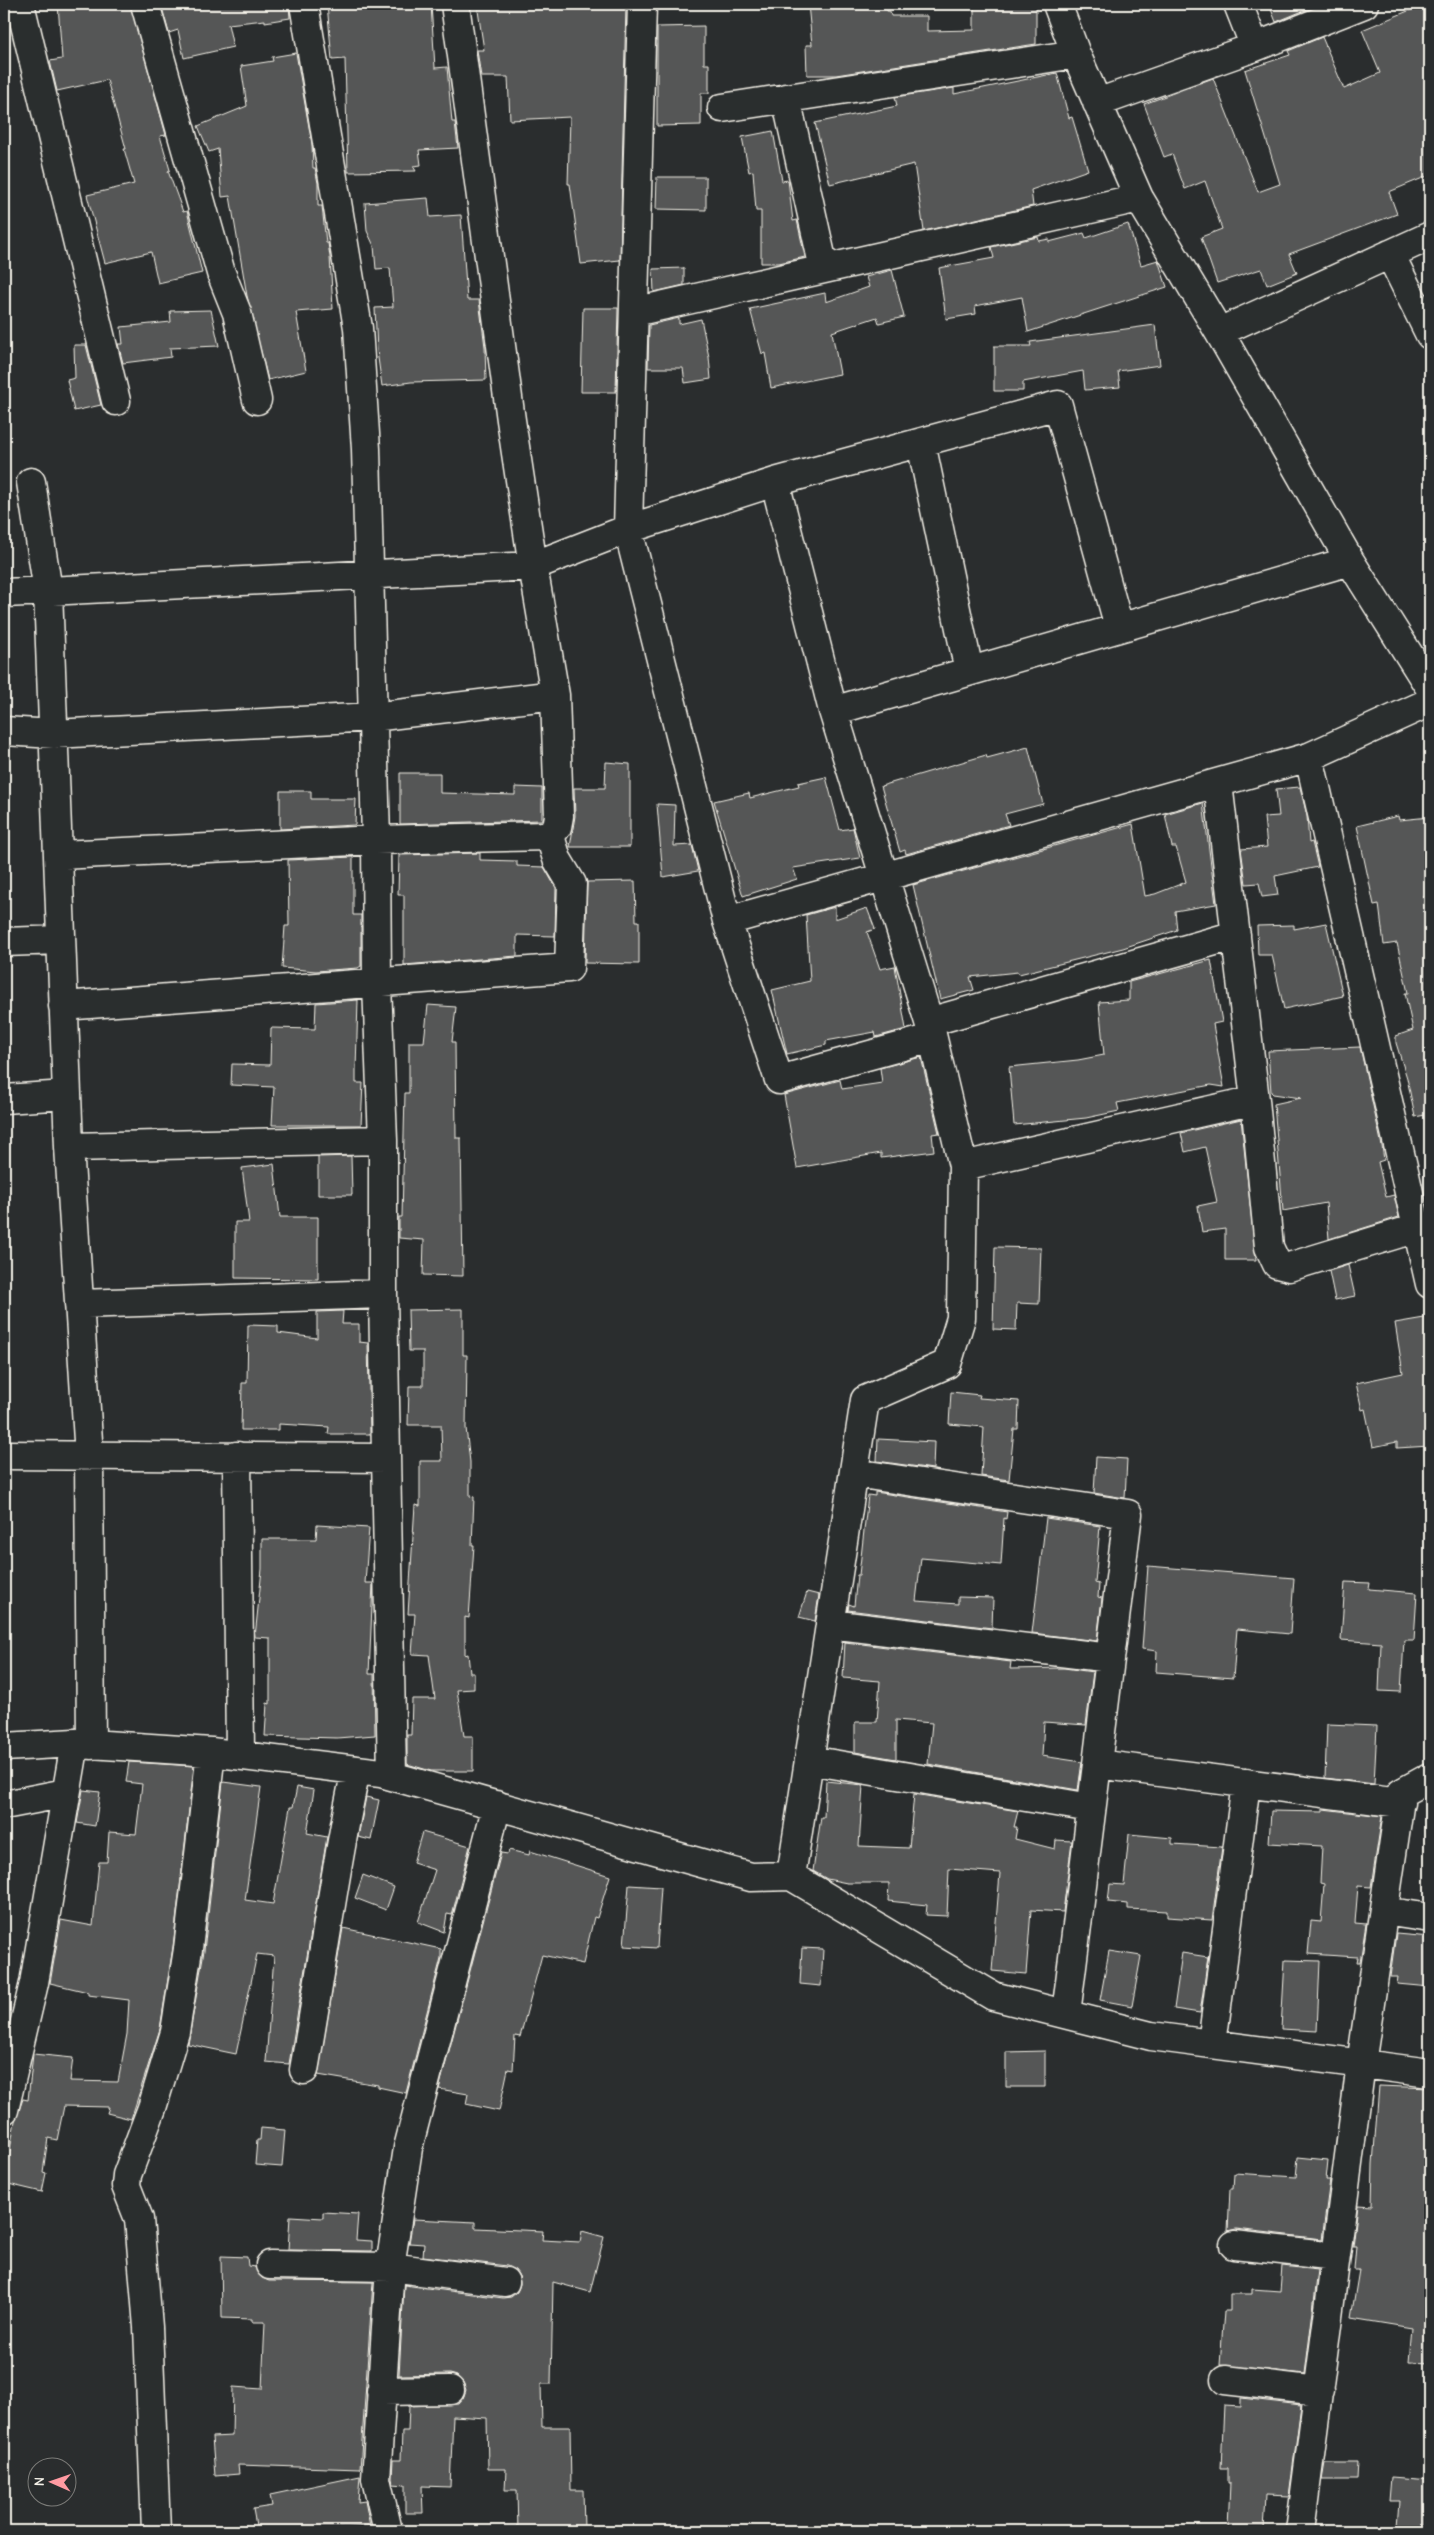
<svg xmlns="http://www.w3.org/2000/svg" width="1434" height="2535" font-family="'Comic Neue',sans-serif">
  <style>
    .building { fill: #555756; stroke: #f4f1e8 }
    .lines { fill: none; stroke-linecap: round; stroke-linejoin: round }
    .minor-casing { stroke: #f4f1e8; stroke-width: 31 }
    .minor { stroke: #2a2d2e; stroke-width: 28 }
  </style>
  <rect width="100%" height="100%" fill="#2a2d2e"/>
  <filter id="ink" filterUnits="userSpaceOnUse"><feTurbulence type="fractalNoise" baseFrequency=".02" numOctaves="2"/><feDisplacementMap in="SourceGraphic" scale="10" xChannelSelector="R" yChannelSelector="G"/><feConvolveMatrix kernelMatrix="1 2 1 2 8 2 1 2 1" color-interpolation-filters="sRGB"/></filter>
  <g filter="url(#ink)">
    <path class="building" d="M58 4H130L166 135 160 136 170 170 168 171 183 212 187 211 202 273 158 283 151 252 105 263 87 195 134 184 124 149H126L107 80 57 91 50 61 62 59Z
      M161 4H289L290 18 265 22V20L228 24 233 47 184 58 178 30 169 33Z
      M327 4H431L435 68 447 67 452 122H455L458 148 419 150 421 165 413 166 416 171 348 172 345 59 332 60Z
      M477 4H626L620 260 581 264 570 184H568L570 117 510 120 508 77H481L477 50H484Z
      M808 4H886L887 11H890L891 16H927V31L974 30V4H1036V44L836 75H807L806 45H812Z
      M1269 4H1309L1310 8 1276 22Z
      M1425 4 1430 17V175L1389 192 1397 214 1289 254 1297 273 1267 285 1261 269 1217 283 1201 237 1222 229 1205 181 1185 189 1172 154 1164 157 1144 104 1213 78 1258 192 1280 184 1245 70 1290 55 1288 51 1322 37 1344 89 1380 73 1362 30Z
      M704 26V64H709V93H701V125L657 126V27Z
      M296 53 312 144 313 168H315L318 183V206H322L326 243H328L330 257 333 309 296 312 306 371 268 380 247 296 230 196 222 197 218 149 209 152 198 126 247 106 241 66 273 61 272 57Z
      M1057 73 1069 118 1072 117 1088 170 1031 190 1033 206 924 231 914 164 830 184 815 123 897 106 895 97 954 88V94Z
      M773 131 782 181 788 180 793 221 797 220 805 257 779 263H761V211H756L753 171 749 172 742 137Z
      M657 177H706V210L656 209Z
      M428 198 430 217 461 215 467 300H479L485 347 486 380 411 382 382 386 377 351 375 308 393 307 390 268 376 269 374 246 367 231 365 203Z
      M1128 224 1141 265 1158 260 1167 287 1028 332 1022 297 975 306 976 314 946 319 939 268 994 258 991 247 1038 237 1039 241 1049 239V242L1084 233 1086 238Z
      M684 268V285L654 292 653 269Z
      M892 270 904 317 879 323 877 317 832 332 840 374 771 388 765 353 762 354 750 309 825 293 826 302 869 287 866 277Z
      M583 308H618L616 392H581Z
      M211 310 219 346 170 348 171 357 123 363 118 344H123L121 327 171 322 170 311Z
      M679 318V324L701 319 709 357 711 379 685 383 683 368H648L649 325Z
      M1155 325 1160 365 1118 371 1120 387 1085 390 1083 371 1023 382V391H994V346H1031L1030 342Z
      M74 345H86L101 405 74 411 67 380 75 378Z
      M1028 747 1043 804 1005 814 1009 825 906 854 905 850 900 852 881 786 986 755 987 758Z
      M606 762 630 764V847H570L575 816 574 788H605Z
      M400 773H440V793L515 795V787L542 788V820L400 824Z
      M826 777 840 830 853 828 860 858 793 868 797 879 743 896 714 801 749 793 750 798 799 786 798 783Z
      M1300 787 1307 816 1309 843 1312 842 1318 867 1275 876 1278 895 1262 897 1259 883 1246 884 1241 849 1267 847 1264 817 1279 816 1276 789Z
      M280 791H311V799H356L355 825 280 829Z
      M1203 803 1216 904 1175 911 1177 930 1123 948 1019 974 1018 972 970 977 974 990 940 999 913 885 1133 824 1145 896 1155 894 1186 882 1176 847H1172L1165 814Z
      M657 804 675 805 674 846 692 845 698 871 663 877Z
      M1398 816 1399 820 1430 817V896L1423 897 1430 942V1114L1415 1117 1407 1078 1396 1043V1036L1413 1030 1405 993H1408L1397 943 1384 945 1379 904 1374 905 1357 826Z
      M480 853V860L517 861V866L544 867 556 888 555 936 517 935V956L404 965V895H398L399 855Z
      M353 857V915H361V966L358 968 316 971 282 968 285 926H289L288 860Z
      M635 881 636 921H639V964L585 963 587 882Z
      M835 907V919L867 908 875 929 867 932 880 969 895 966 906 1029 876 1037 875 1032 826 1041V1045L787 1054 772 990 810 981 806 915Z
      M1326 923 1343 996 1284 1009 1272 955H1258L1257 926 1294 925V929Z
      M1211 960 1222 1022 1213 1024 1224 1087 1211 1085 1117 1103 1119 1111 1086 1118 1014 1125 1009 1067 1078 1060 1104 1055 1099 1002 1129 1000V982Z
      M358 1000 356 1070V1083H363L361 1125H272L274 1087 231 1085 232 1064 270 1065 271 1028 315 1029 316 1003Z
      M428 1005 456 1007 452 1042H455L456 1138H461L463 1276 423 1275 424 1240 399 1238V1217H402L405 1093H409V1042H424Z
      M1360 1047 1382 1146 1384 1160 1378 1162 1386 1197 1394 1195 1399 1217 1329 1239 1326 1203 1283 1211 1274 1104 1301 1098 1273 1094 1271 1092 1268 1051Z
      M921 1057 939 1133 932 1134 934 1151 881 1158V1153L797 1168 784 1095 840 1080 842 1089 882 1083 880 1068Z
      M1241 1119 1256 1260H1225V1229L1202 1232 1198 1206 1217 1202 1205 1147 1185 1152 1181 1133Z
      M351 1156 352 1195H318V1157Z
      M274 1164 280 1217H318V1279L235 1278V1222H249L242 1168Z
      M995 1247 1041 1248 1039 1304 1017 1303 1016 1330 993 1329Z
      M1348 1265 1355 1296 1335 1300 1329 1271Z
      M463 1309V1355H467L466 1428 470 1462V1496L474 1497 472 1545H474L469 1618 465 1617V1655L468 1654 470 1673H474V1689L457 1690 464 1736H473V1771H431L407 1764V1735H411L412 1699H435L429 1655 412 1654 415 1614H408L415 1505 420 1506V1461H442L441 1425H408L409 1386H423V1351H409L408 1310Z
      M343 1311 342 1324H359V1342L368 1343 370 1434H328L329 1427 279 1424V1430H241L242 1383H247L248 1325 278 1326V1333L317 1338V1312Z
      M1430 1317V1446L1397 1448V1442L1373 1447 1365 1409 1362 1410 1356 1383 1403 1373 1395 1323Z
      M951 1392 980 1395 979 1398 1019 1401 1018 1429H1014L1009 1480 981 1476 984 1427 949 1424Z
      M878 1439 934 1442 933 1469 877 1461Z
      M1096 1457 1127 1459 1125 1498 1094 1493Z
      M875 1492 1007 1512 1006 1519 1004 1518 1001 1565 921 1558 916 1601 958 1604V1597L993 1598 992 1628 848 1610 849 1604 854 1606 857 1575H859L868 1495 875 1496Z
      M1046 1518 1100 1526 1095 1583 1099 1584 1098 1597 1102 1598 1097 1641 1032 1633Z
      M317 1525 369 1528 365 1583H373L369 1674H374L375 1735 337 1738 265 1736 267 1703 270 1704V1638L255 1637 262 1569V1539H316Z
      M1148 1566 1294 1578 1290 1634 1237 1629 1233 1678 1156 1672 1157 1651 1142 1649Z
      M1345 1582 1370 1583 1369 1589 1417 1593 1414 1640H1404L1401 1692 1379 1691 1381 1643 1341 1640Z
      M807 1592 819 1595 815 1621 799 1617Z
      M845 1642 1011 1662 1010 1669 1064 1668 1093 1672 1086 1725 1044 1722 1042 1756 1082 1762 1078 1790 928 1764 932 1723 896 1720V1759L855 1752V1722H877L880 1681 843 1678Z
      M1327 1724 1377 1726 1374 1784 1325 1778Z
      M129 1762 194 1766 173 1947 160 2029 131 2119 107 2113 109 2107 64 2106 57 2140 48 2138 43 2172 46 2173 42 2192 4 2183 15 2121 23 2099 28 2100 33 2054 73 2058 70 2081 118 2082 127 2034 129 2000 88 1995V1992L50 1983 61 1920 93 1926 99 1862H107L109 1832 136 1834 142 1784 126 1782Z
      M826 1781 863 1785 859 1846 909 1848 914 1794 1018 1811 1014 1827H1017L1015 1839 1055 1849 1056 1840 1072 1841 1063 1912 1031 1910 1026 1974 992 1971 1000 1873 949 1869 947 1916 926 1915 927 1905 888 1901 889 1883H847L827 1879 813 1871 821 1817H824Z
      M223 1782 261 1787 245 1900 273 1904 290 1807H293L297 1787 314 1790 307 1833 327 1837 289 2064 266 2062 274 1956 257 1954 236 2054 188 2044 204 1951Z
      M83 1790 100 1792 95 1826 77 1823Z
      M366 1797 379 1800 371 1840 358 1837Z
      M1323 1809 1382 1816 1371 1887 1358 1886 1355 1923 1366 1924 1360 1962H1357L1358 1957 1308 1954 1311 1921 1321 1922 1324 1884 1320 1883 1322 1846 1269 1843 1271 1811 1323 1812Z
      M422 1832 470 1846 452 1915 447 1914 444 1932 418 1922 435 1870 413 1863Z
      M1129 1834 1172 1838V1844L1222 1847 1212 1920 1167 1917V1911L1128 1909V1904L1108 1902 1110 1884 1124 1885Z
      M509 1850 529 1855 530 1851 610 1876 597 1918 594 1917 583 1964 542 1955 520 2037 515 2036 513 2070 508 2069 499 2111 466 2104 468 2094 439 2089 501 1853 508 1854Z
      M363 1875 394 1887 386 1910 355 1898Z
      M629 1885 661 1887 657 1948 624 1946Z
      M343 1928 441 1949V1958L406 2093 378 2087V2085L318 2075Z
      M1396 1934 1430 1937V1987L1397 1984 1398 1977H1390Z
      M802 1948 823 1949 821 1986 800 1984Z
      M1109 1951 1141 1956 1132 2006 1100 2000Z
      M1182 1953 1208 1957 1200 2013 1174 2009Z
      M1285 1960 1320 1961 1317 2031 1281 2029Z
      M1045 2051V2087H1006V2052Z
      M1379 2086 1430 2088V2363L1409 2362 1412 2328 1351 2318 1359 2270H1354L1356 2246H1353L1358 2205 1372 2206 1373 2164Z
      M261 2128 285 2130 282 2167 255 2165 257 2140H260Z
      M1298 2157 1328 2160 1326 2180H1330L1322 2239 1236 2229 1228 2231 1230 2189H1233L1234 2173 1296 2177Z
      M323 2212 358 2214 356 2240 372 2241V2251L288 2250 290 2216 323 2218Z
      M413 2219 475 2222V2228L543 2231 542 2240 580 2242 582 2231 604 2237 590 2292 553 2282 551 2384H541L542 2427H570L571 2490H583L584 2529 518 2531 517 2490H505L506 2469H488L487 2418 453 2416 450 2487 422 2486 423 2513H405V2485L393 2484 392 2478 393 2460H401L402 2431H408L409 2406 458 2404 463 2398 466 2390 463 2382 457 2376 450 2374 399 2375 404 2285 503 2298 511 2297 517 2292 520 2284 519 2276 515 2270 507 2266 423 2256 424 2244 409 2243Z
      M221 2256 247 2257 248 2266 255 2267 262 2278 269 2281 373 2282 360 2469 238 2465 239 2474 215 2476 212 2437 232 2436 233 2387 262 2389 265 2322H252V2319L222 2318Z
      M1282 2266 1318 2270 1305 2374 1220 2365 1224 2311H1230V2294H1252V2289L1280 2291Z
      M1241 2398 1301 2405 1289 2496 1266 2495 1264 2530 1228 2528 1230 2483H1228V2468H1221L1224 2406 1241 2407Z
      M1325 2463H1358L1357 2480H1322Z
      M360 2476 358 2502 365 2501 370 2526 327 2531H257L253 2509 272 2506 270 2495Z
      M1391 2477 1430 2480V2526L1398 2525 1400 2501H1389Z"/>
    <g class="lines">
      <defs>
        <path id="minor" d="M20 4 116 401
          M145 4 221 273 237 313 257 400
          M304 4 358 328 366 449 376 840 377 984 383 1140V1294L392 1776
          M455 4 511 420 533 566 628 529 775 482
          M642 4 628 529 727 921 779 1080 932 1038
          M1057 4 1076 54 1139 198 1219 332 1350 561 1430 688
          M1238 4 1255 47
          M786 98 824 269
          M1097 103 1255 47 1364 4
          M722 108 1076 54
          M1390 254 1430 335
          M634 312 1139 198
          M1219 332 1430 236
          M921 443 969 671
          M4 593 48 591 31 482
          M833 711 775 482 1058 405 1119 627
          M4 731 54 734 373 717 555 695
          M1309 757 1430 1284
          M1218 783 1255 1100 1269 1247 1277 1264 1289 1267 1417 1228
          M59 855 376 840 550 836 557 827 559 816 555 695 533 566 48 591 69 1147 89 1456 91 1745
          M727 921 1309 757 1430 702
          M4 942 61 940
          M63 1006 569 968 572 884 557 859 550 836
          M929 1022 1236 935
          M4 1099 67 1095
          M69 1147 383 1140
          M963 1166 1255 1100
          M79 1304 383 1294
          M4 1455 386 1458
          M237 1456 240 1754
          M854 1473 1128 1514 1066 2014
          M830 1624 1110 1658
          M4 1747 75 1743 211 1752 381 1773 751 1877 791 1876 993 1996 1151 2036 1430 2073
          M809 1760 1091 1808
          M1097 1764 1400 1803
          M4 1805 66 1793
          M791 1876 865 1400 947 1364 961 1318 963 1166 929 1022 833 711 1350 561
          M1384 1911 1430 1918
          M1212 2044 1246 1783
          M304 2070C322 1970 334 1869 356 1770
          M4 2110 34 1983 75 1743
          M1234 2245 1336 2256
          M270 2265 390 2267 505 2282
          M1225 2380 1319 2391
          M381 2391 450 2390
          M156 2531 148 2327 139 2219 126 2186 127 2175 152 2108 175 2032 188 1949 211 1752
          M388 2531 376 2479 390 2267 408 2148 497 1805
          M1300 2531 1361 2064 1401 1793 1430 1777"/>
      </defs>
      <use href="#minor" class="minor-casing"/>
      <use href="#minor" class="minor"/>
    </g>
  </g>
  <rect width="1434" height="2535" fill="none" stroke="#2a2d2e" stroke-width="20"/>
  <rect x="10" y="10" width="1414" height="2515" fill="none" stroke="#f4f1e8" stroke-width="2" filter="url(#ink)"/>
  <g transform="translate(52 2482) rotate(272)"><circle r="24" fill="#2a2d2e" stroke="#7b7b78"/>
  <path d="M0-4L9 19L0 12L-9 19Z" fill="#ff9aa2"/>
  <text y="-8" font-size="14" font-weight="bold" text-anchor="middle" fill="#f4f1e8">N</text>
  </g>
</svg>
